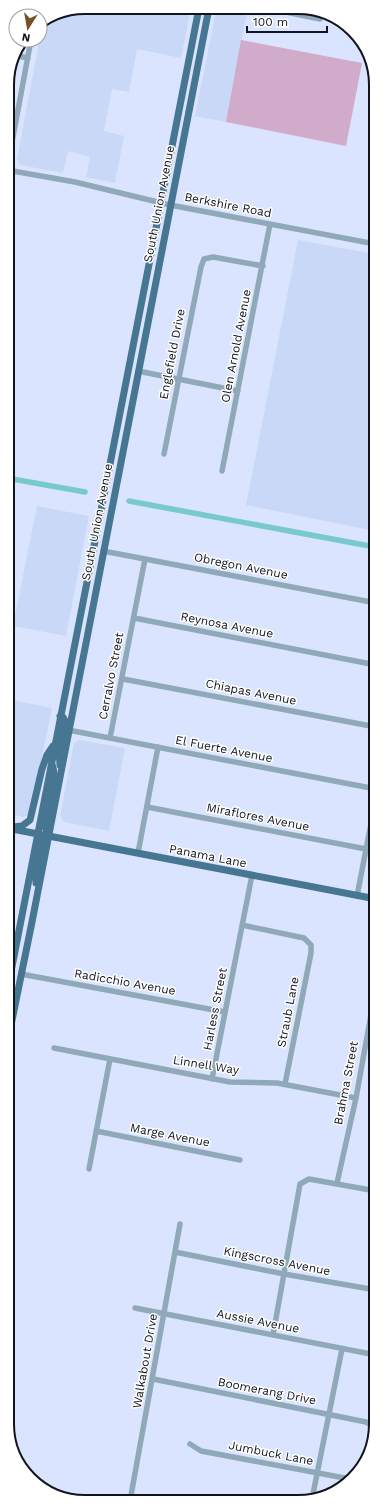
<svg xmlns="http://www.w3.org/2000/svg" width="383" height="1509" font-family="'Work Sans',sans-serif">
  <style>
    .built { fill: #cad8f8 }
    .green { fill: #d0abca }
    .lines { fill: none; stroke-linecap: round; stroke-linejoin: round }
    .canal { stroke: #78c8d0; stroke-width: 5.5 }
    .minor { stroke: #90a9b8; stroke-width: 5.5 }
    .major { stroke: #467691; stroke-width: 7 }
    .labels { text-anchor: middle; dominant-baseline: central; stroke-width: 3; stroke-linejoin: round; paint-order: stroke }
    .street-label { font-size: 12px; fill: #11141d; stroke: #fff }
    .rim { fill: none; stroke: #11141d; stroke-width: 2 }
  </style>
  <rect width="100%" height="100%" fill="#dae4fe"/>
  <path class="built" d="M85 7 191 8 181 58 137 49 129 92 112 89 104 131 124 136 115 183 86 177 90 157 68 151 63 173 20 165 17 159 43 21 55 13Z
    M218 8H226L247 12 226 122 195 116 216 11Z
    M298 240 375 254V531L246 505Z
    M37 506 89 516 66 636 13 626Z
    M7 699 52 708 30 815 22 817 7 812Z
    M80 740 125 748 109 831 64 822 60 816 74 743Z"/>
  <path class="green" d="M241 40 362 63 346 146 226 122Z"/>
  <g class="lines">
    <path class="canal" d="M7 478 85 492
      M129 501 375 547"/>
    <path class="minor" d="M266 8 320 19
      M13 55 28 58
      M7 123 15 124
      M7 169 31 40
      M7 170 75 182 170 205 375 244
      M138 371 238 391
      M164 454 201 267 204 259 213 257 263 266
      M222 471 270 224
      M103 551 376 603
      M134 618 376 665
      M123 679 376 727
      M68 730 376 789
      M110 738 145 559
      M147 807 366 849
      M138 853 158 747
      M357 896 376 798
      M242 925 304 938 311 945V953L285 1084
      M21 974 225 1012
      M54 1048 230 1082 277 1083 356 1098
      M212 1079 252 875
      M96 1131 240 1160
      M89 1169 110 1059
      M337 1183 356 1098 376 987
      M175 1252 284 1274 376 1290
      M135 1308 376 1355
      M273 1335 300 1184 309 1179 376 1191
      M153 1379 366 1422 375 1427
      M190 1444 201 1451 350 1479
      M58 1494 93 1501
      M312 1499 342 1349
      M130 1501 180 1224"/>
    <path class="major" d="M60 765 59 749 65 721 63 717 60 716
      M13 827 22 826 30 820 42 769 47 755 53 746
      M7 828 376 899
      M48 835C38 816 60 786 52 764
      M36 883V873L41 844 42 839 37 834
      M8 987 199 8
      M8 1040 32 922 209 8"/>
  </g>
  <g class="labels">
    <g class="street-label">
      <text transform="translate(159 204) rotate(-79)">South Union Avenue</text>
      <text transform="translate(228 205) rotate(11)">Berkshire Road</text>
      <text transform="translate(236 346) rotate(-79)">Olen Arnold Avenue</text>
      <text transform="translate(172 354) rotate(-79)">Englefield Drive</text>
      <text transform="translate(97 522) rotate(-79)">South Union Avenue</text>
      <text transform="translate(241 566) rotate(11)">Obregon Avenue</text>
      <text transform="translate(227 625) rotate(11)">Reynosa Avenue</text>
      <text transform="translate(111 676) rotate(-79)">Cerralvo Street</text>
      <text transform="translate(251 692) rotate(11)">Chiapas Avenue</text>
      <text transform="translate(224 749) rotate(11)">El Fuerte Avenue</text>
      <text transform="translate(258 817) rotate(11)">Miraflores Avenue</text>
      <text transform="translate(208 856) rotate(11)">Panama Lane</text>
      <text transform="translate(125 982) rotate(10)">Radicchio Avenue</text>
      <text transform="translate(215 1009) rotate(-79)">Harless Street</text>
      <text transform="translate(288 1012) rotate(-79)">Straub Lane</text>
      <text transform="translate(206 1065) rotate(9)">Linnell Way</text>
      <text transform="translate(346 1083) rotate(-79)">Brahma Street</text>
      <text transform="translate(170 1135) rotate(11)">Marge Avenue</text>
      <text transform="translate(277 1261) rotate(11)">Kingscross Avenue</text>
      <text transform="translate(258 1321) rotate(11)">Aussie Avenue</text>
      <text transform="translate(145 1361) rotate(-80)">Walkabout Drive</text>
      <text transform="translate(267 1391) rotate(11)">Boomerang Drive</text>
      <text transform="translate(271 1453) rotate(11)">Jumbuck Lane</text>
    </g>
  </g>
  <path d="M0 0H383V1509H0ZM85 14H298A71 71 0 0 1 369 85V1424A71 71 0 0 1 298 1495H85A71 71 0 0 1 14 1424V85A71 71 0 0 1 85 14Z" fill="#fff" fill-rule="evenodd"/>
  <path class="rim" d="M85 14H298A71 71 0 0 1 369 85V1424A71 71 0 0 1 298 1495H85A71 71 0 0 1 14 1424V85A71 71 0 0 1 85 14Z"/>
  <g transform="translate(28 28) rotate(191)"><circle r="19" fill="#ffffff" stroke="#a0a1a5"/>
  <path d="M0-3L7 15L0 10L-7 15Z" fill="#735129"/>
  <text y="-6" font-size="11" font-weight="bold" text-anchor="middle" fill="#11141d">N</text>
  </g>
  <path d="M247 26v6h80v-6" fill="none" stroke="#11141d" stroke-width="2"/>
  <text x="253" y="26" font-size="12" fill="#11141d" stroke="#ffffff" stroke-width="3" paint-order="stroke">100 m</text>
</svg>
